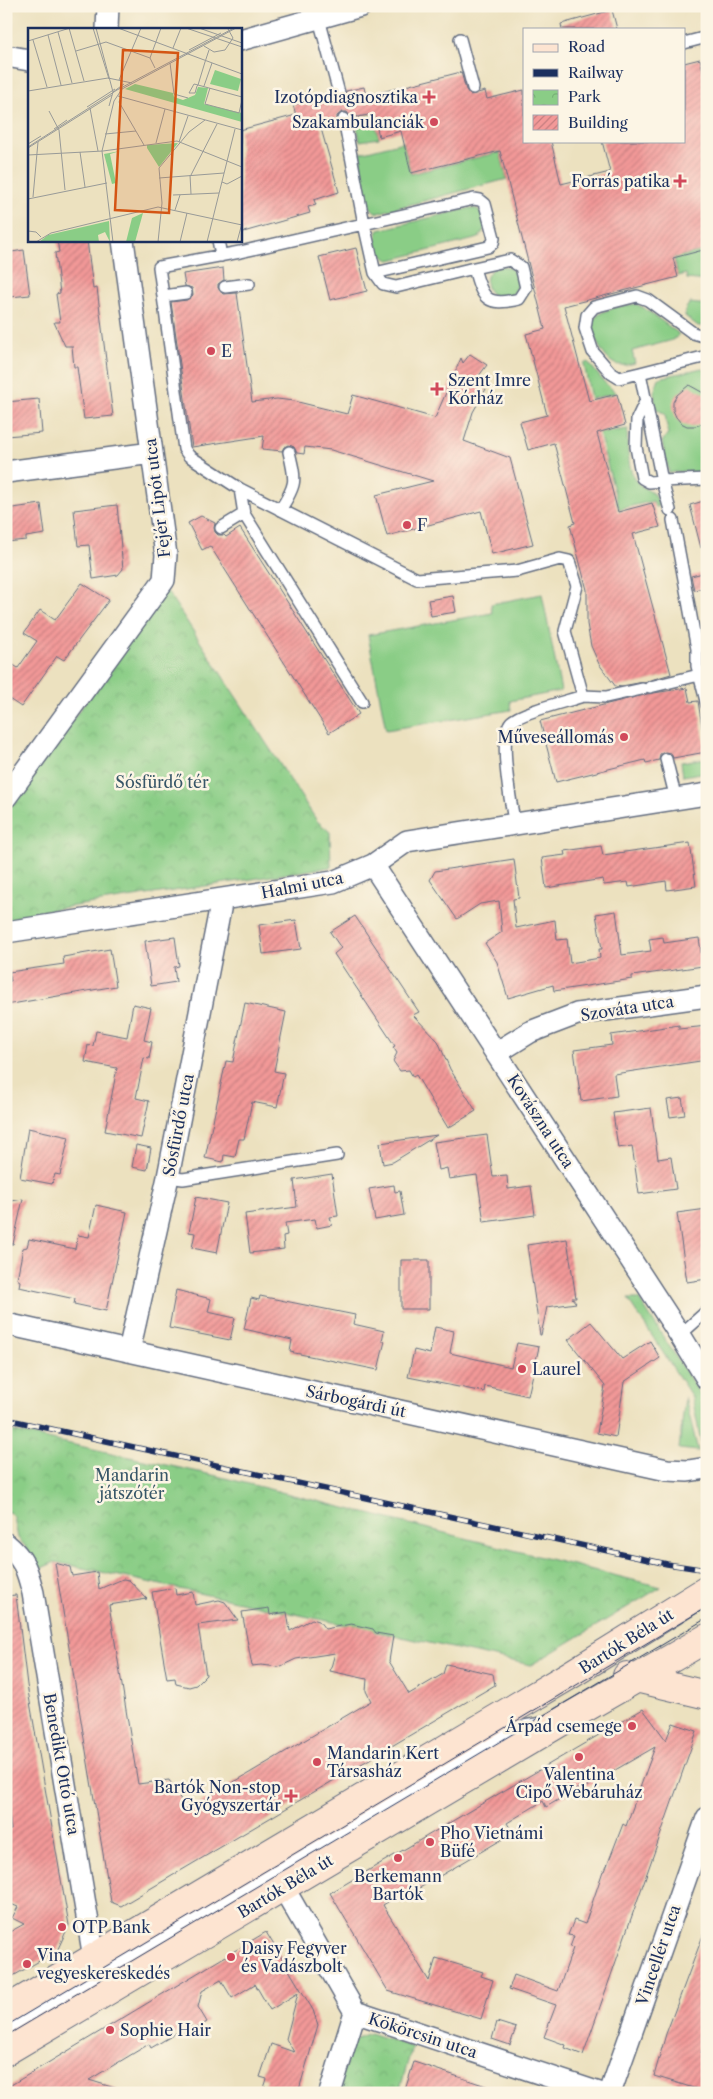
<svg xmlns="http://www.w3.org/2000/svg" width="713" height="2099" font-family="'Libre Caslon Text',serif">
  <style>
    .grass { fill: #8acd86; stroke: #527e72 }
    .park { fill: url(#park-crowns); stroke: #527e72 }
    .building { fill: url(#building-hatch) }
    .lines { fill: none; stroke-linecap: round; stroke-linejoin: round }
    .lane-casing { stroke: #646d80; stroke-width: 14 }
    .street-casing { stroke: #646d80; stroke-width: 24 }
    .secondary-casing { stroke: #646d80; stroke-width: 30 }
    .lane { stroke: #fff; stroke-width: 11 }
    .street { stroke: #fff; stroke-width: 21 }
    .secondary { stroke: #fde4d1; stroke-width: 28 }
    .tram { stroke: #1b2f5e; stroke-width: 1 }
    .rail-casing { stroke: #1b2f5e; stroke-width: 5.5 }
    .rail { stroke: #fcf5e5; stroke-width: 4; stroke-dasharray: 11; stroke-linecap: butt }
    .poi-dot { fill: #d1495b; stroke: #fcf5e5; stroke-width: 2 }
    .labels { text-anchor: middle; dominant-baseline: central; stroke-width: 5; stroke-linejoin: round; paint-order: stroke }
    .poi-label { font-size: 16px; fill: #1b2f5e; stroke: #fcf5e5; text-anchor: start }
    .street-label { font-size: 16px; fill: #1b2f5e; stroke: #fcf5e5 }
    .park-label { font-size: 16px; fill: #375668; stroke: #fcf5e5 }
    .inset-road { fill: none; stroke: #989a98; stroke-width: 1 }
    .view { fill: #d45514; fill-opacity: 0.15; stroke: #d45514; stroke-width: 2.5 }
    .inset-edge { fill: none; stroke: #1b2f5e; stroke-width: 2.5 }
  </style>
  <defs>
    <pattern id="park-crowns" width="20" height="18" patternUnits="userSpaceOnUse" patternTransform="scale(1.25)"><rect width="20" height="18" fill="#8acd86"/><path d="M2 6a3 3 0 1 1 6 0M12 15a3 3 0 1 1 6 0" fill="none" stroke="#76b076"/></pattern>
    <pattern id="building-hatch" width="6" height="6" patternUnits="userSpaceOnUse" patternTransform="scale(1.25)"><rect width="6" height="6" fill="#f39998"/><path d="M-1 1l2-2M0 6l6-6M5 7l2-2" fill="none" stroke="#c47d7f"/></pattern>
  </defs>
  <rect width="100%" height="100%" fill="#fcf5e5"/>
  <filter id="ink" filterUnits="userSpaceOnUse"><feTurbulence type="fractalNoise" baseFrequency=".02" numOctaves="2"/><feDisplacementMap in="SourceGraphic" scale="10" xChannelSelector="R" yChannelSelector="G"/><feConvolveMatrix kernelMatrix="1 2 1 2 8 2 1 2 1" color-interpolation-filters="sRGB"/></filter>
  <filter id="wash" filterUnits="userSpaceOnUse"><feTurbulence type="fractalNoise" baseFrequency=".0096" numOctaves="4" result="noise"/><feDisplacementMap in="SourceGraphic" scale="20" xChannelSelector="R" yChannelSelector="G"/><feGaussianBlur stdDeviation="1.12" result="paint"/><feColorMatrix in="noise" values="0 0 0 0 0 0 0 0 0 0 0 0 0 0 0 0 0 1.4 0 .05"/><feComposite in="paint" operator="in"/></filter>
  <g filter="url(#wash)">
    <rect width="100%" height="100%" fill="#ece1bf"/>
    <path class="grass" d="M373 114 379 138 360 141 355 118Z
      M403 142 411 174 500 152 507 179 378 213C361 208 362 168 360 153Z
      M470 208C483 208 483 217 485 228L479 238 390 260C379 258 372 239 379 230Z
      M707 250V281L687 279 686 274 678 276 674 258Z
      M486 282a16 16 0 1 1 32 0a16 16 0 1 1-32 0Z
      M690 303 707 305V326H698L685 316 686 308Z
      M636 304 644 308 678 333V336L673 340 632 351 635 363C628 365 622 366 615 364 607 360 603 353 599 346 597 342 593 337 592 332 586 311 621 305 636 304Z
      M588 362 604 382 616 393 591 399 584 364Z
      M702 368 707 371V473L684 471 669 473 662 442 668 433 665 414 656 409 654 392 659 378Z
      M628 429C626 441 628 473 637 482 646 492 659 491 658 507H655L653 501 619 509 599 433Z
      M542 594 561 691 510 701 511 710 386 730 368 635 492 613 491 604Z
      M707 758V772L683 776 681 762Z
      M628 1299H639L707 1405V1448L703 1452 692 1397Z
      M685 1397 698 1451 679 1449Z"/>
    <path class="park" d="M167 591 317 821 330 832 331 867 35 912V918L6 923V810Z
      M6 1430 217 1476 661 1587 531 1665 55 1562 37 1570 25 1546 18 1538 14 1517 9 1512 6 1513Z
      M370 2033 412 2047 399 2093H336L352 2040Z"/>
    <g id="blocks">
      <path class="building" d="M612 10 617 29H562L561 24Z
        M700 59 707 86V249L673 258 678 277 564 306 589 401 617 394 625 425 597 433 618 512 652 503 660 527 633 534 671 674 644 682 616 687 599 664 591 646 587 624V590L570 525 575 523 554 443 528 450 520 422 547 415 526 334 545 329 500 151 411 173 401 131 379 137 374 114 351 118 347 112H342L337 116V121L320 125 339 192 314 200 316 205 308 207 310 213 240 233V130L296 115 293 105 320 97 332 95 334 99 340 100 345 98 346 91 364 87 366 96 461 72 466 90 470 95 485 91 487 99 524 90V141H551L561 184 610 172 602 141H684V63Z
        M57 240H87L93 289 97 288 113 416 84 419 77 367H74L72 346H65L54 322H60L56 294 60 293 55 253 59 252Z
        M356 248 367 291 330 300 319 257Z
        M24 250 30 295 10 297 6 253Z
        M223 268 224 280 218 284V288L223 294 237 293 252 402 277 399 294 401 347 414 353 395 435 418 461 358 463 363 470 354 487 365 475 381 486 389 473 412 464 441 510 458 533 544 492 554 481 511 387 536 376 495 433 481 331 450 305 447 304 454 297 453 294 447 288 445 284 447 282 451 262 449 264 436 192 447 171 302 187 300 193 295 192 288 185 286 183 274Z
        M689 385 707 395V420L702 424 695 426H687L681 423 676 417 673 410V402L677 395Z
        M39 399 42 433 6 436V402Z
        M707 500V547L701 548 690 505Z
        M41 504 45 534 26 537V540L6 542V509Z
        M117 505 123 569 118 575 93 579 89 545 78 546 74 510Z
        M201 516 215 523 214 528 215 532 218 535H224L226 537 240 528 359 714 329 733 210 546 202 550 188 523Z
        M707 572V587L694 590 691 576Z
        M82 583 109 600 64 660 57 656 21 707 6 697V660L18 668 37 641 24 633 40 610 55 620Z
        M453 596 456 612 431 616 428 600Z
        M687 688 690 702 698 701 706 752 673 758 671 753 665 752 660 754 659 760 646 763 645 760 556 782 540 721 647 694Z
        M690 843 696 886 667 890 666 881 629 887 628 882 604 885 603 879 546 888 542 858 565 855 564 851 601 846 603 855Z
        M514 859 519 898 513 899 516 928 555 920 557 940 567 939 570 963 600 958 599 949H602L596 914 616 911 622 955 651 951 649 939 663 937 664 943 699 938 703 966 632 976V979L554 991 553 985 508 998 497 962 485 943 502 932 499 901 480 904 457 919 430 880 435 871Z
        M355 916 419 1012 413 1015 438 1041 450 1069 476 1111 448 1128 416 1075 413 1077 409 1070 400 1071 393 1061 397 1053 393 1047 395 1046 334 954 341 948 330 932Z
        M296 920 301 949 263 954 259 925Z
        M175 937 179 966 174 967 176 982 151 986 145 941Z
        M110 949 116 986 6 1005V981H11L9 972 64 964 63 957Z
        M245 1003 286 1012 274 1071 284 1073 277 1107 252 1102 244 1139H239L235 1157 224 1155 223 1162 205 1158 226 1061 233 1062Z
        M133 1004 151 1008 144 1040 152 1042 149 1059 144 1058 136 1098 149 1101 141 1138 105 1131 117 1068 85 1062 88 1045 93 1046 96 1031 127 1037Z
        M679 1025V1029L707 1026V1060L614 1074 617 1096 581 1101 574 1050 612 1045 611 1035Z
        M682 1098 685 1115 670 1117 667 1100Z
        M651 1108 658 1159 671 1157 676 1189 639 1194 632 1146 618 1148 613 1113Z
        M28 1128 69 1137 60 1175 55 1174 52 1184 20 1178Z
        M437 1135 393 1162 383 1164 380 1143Z
        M487 1135 493 1177 507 1176 508 1189 531 1186 535 1215 484 1222 477 1175 449 1179 447 1168 439 1170 434 1142Z
        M136 1145 151 1148 147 1170 132 1167Z
        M332 1174 338 1216 330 1217 332 1225 317 1228 315 1219 285 1223 287 1235 283 1236 284 1249 250 1253 245 1214 297 1207 294 1180Z
        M394 1185 395 1192 400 1191 404 1215 375 1220 369 1189Z
        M196 1197 227 1203 217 1253 192 1248 195 1233 189 1232Z
        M23 1199 13 1244H6V1202Z
        M96 1205 127 1212 106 1311 74 1304 75 1299 19 1287 20 1281 17 1279 23 1248 27 1247 29 1239 75 1249 78 1235 89 1237Z
        M707 1209V1279L687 1282 677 1213Z
        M567 1239 576 1298H572L576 1303 547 1307 541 1335H540L527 1245Z
        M401 1260H429V1309H401Z
        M176 1290 211 1299 208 1312 235 1318 230 1340 169 1328Z
        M260 1296 355 1315 353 1324 384 1331 382 1341H385L378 1370 290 1352 292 1340 244 1329 251 1298 259 1300Z
        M591 1322 622 1359 650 1341 660 1358 624 1382 616 1437 597 1433 605 1386 568 1340Z
        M435 1327 454 1331 450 1353 511 1367 517 1343 539 1347 528 1396 485 1386 484 1392 408 1377 414 1350 430 1354Z
        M55 1563 70 1567 72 1576 97 1572 99 1589 123 1579 129 1580 147 1599 109 1605 138 1784 169 1780 187 1810 371 1701 366 1691 367 1679 330 1671 335 1653 296 1659 279 1667 261 1665 252 1666 242 1612 269 1608 270 1615 287 1612 290 1631 312 1619 319 1621 325 1629 351 1624 373 1629 376 1633 393 1636 389 1661 409 1694 443 1674 446 1664 493 1674 495 1685 121 1906 111 1902Z
        M175 1588 176 1595 193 1592 195 1605 219 1600 225 1602 238 1620 198 1625 206 1675 196 1685 189 1687 176 1684 175 1678 167 1679 152 1592Z
        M16 1595 27 1685 69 1925 57 1951 6 1980V1934L24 1924 12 1918 18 1907 6 1902V1830H11L6 1793V1596Z
        M643 1709 666 1740 673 1723 697 1731 583 2055 565 2048 566 2045 544 2037 556 2005 509 1989 514 1975 558 1991 573 1948 570 1947 574 1936 568 1935 574 1920 585 1924 603 1871H605L623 1824 626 1826 655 1747 584 1788 582 1786 546 1807 543 1801 507 1823 513 1833 411 1893 409 1889 383 1905 429 1981 436 1958 483 1972 481 1976 493 1980 481 2019 388 1991 330 1893Z
        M705 1930 707 2037 701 2053 707 2055V2092L654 2076 666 2034Z
        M266 1932 313 2010 318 2025 298 2093H266L267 2089 264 2088 267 2079 260 2077 271 2044 294 2052 286 2039 298 1993 270 2010 255 1984 232 1998 221 1980 202 1991 198 2007 207 2022 194 2030 190 2025 151 2048 149 2044 89 2080 118 2089V2093H6V2088Z
        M497 2022 516 2028 510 2045 492 2039Z
        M414 2062 498 2090 497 2093H404Z"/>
    </g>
  </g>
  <g filter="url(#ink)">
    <use href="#blocks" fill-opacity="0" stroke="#646d80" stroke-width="1"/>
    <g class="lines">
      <defs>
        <path id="lane" d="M319 19 339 93
          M460 39 473 88
          M684 43 707 37
          M344 119 364 224 375 273 383 284 396 287 474 268C482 298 486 307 519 299L526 288 521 267 510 260 474 268
          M218 240 221 256
          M375 273 488 247 493 243 494 238 485 204 480 200 474 199 240 252 159 267 184 449 189 456 240 489 417 579 517 571 560 559 569 561 577 586 565 631 583 696C568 701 521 712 511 722 498 736 511 805 515 825
          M225 287 249 284
          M163 296 186 293
          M707 356 640 373 662 481 707 479
          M640 373 619 378 611 373 593 352 585 328 587 315 594 307 637 296 648 300 693 333 707 337
          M646 400 637 419 636 447 642 478 649 482 662 481 670 510
          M240 489 244 514 362 702
          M280 510C297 484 296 481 289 452
          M673 520 697 649V666L707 705
          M221 528 244 514
          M650 687 699 675
          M583 696 606 697 642 689
          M666 759 676 799
          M168 1177 183 1179 337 1155
          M680 1335 707 1311
          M6 2031 518 1727 542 1723"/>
        <path id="street" d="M107 29 108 6
          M240 40 361 6
          M6 56 29 60
          M6 472 152 453
          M6 797 164 580 166 555 123 240
          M373 865 680 1335 707 1379
          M6 932 333 882 373 865 407 841 707 794
          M496 1053 530 1032 577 1014 707 996
          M6 1324 667 1470 688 1471 707 1468
          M129 1351 168 1177 222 899
          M6 1544C25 1560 27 1570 33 1593L94 1958
          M283 1887 355 2012 599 2093
          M330 2093 355 2012
          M610 2093 707 1818"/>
        <path id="secondary" d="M627 1676 707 1695
          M6 2010 570 1675 707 1590
          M6 2051 564 1720 707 1638"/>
      </defs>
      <use href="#lane" class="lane-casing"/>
      <use href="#street" class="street-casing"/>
      <use href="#secondary" class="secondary-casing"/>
      <use href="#lane" class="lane"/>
      <use href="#street" class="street"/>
      <use href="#secondary" class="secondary"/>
      <path class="tram" d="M6 2026 707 1607
        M6 2036 707 1618"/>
      <defs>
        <path id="rail" d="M6 1419 667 1564 707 1570"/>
      </defs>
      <use href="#rail" class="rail-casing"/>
      <use href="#rail" class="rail"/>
    </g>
  </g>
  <g class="poi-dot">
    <path d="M426.5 89.5h5v5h5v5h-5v5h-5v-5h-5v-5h5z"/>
    <circle cx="434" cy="122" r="5"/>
    <path d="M677.5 173.5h5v5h5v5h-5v5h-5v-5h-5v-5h5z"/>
    <circle cx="211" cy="351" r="5"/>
    <path d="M434.5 381.5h5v5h5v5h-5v5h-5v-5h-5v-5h5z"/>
    <circle cx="407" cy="525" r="5"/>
    <circle cx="624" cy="737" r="5"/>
    <circle cx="522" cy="1369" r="5"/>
    <circle cx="632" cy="1726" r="5"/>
    <circle cx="579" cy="1757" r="5"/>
    <circle cx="317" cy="1762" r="5"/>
    <path d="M288.5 1788.5h5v5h5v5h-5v5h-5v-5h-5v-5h5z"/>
    <circle cx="430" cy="1842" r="5"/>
    <circle cx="398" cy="1858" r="5"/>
    <circle cx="62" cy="1927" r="5"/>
    <circle cx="231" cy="1957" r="5"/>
    <circle cx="27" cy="1964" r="5"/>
    <circle cx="110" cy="2030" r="5"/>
  </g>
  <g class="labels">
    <g class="poi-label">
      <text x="418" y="97" text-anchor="end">Izotópdiagnosztika</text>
      <text x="424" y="122" text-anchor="end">Szakambulanciák</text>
      <text x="670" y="181" text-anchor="end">Forrás patika</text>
      <text x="221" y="351">E</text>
      <text x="448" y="380">Szent Imre<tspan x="448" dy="18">Kórház</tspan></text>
      <text x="417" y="525">F</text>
      <text x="614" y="737" text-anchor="end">Műveseállomás</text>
      <text x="532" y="1369">Laurel</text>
      <text x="622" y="1726" text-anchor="end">Árpád csemege</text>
      <text x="327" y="1753">Mandarin Kert<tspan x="327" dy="18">Társasház</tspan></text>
      <text x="579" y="1774" text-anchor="middle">Valentina<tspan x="579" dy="18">Cipő Webáruház</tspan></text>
      <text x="281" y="1787" text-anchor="end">Bartók Non-stop<tspan x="281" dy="18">Gyógyszertár</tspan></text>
      <text x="440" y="1833">Pho Vietnámi<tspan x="440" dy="18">Büfé</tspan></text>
      <text x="398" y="1876" text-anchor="middle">Berkemann<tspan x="398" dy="18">Bartók</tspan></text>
      <text x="72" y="1927">OTP Bank</text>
      <text x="241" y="1948">Daisy Fegyver<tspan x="241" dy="18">és Vadászbolt</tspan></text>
      <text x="37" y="1955">Vina<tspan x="37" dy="18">vegyeskereskedés</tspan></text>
      <text x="120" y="2030">Sophie Hair</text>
    </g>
    <g class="street-label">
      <text transform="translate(157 498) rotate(-97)">Fejér Lipót utca</text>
      <text transform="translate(302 885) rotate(-11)">Halmi utca</text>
      <text transform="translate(627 1008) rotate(-9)">Szováta utca</text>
      <text transform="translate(541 1121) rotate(57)">Kovászna utca</text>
      <text transform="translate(178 1125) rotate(-79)">Sósfürdő utca</text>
      <text transform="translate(356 1401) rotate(12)">Sárbogárdi út</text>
      <text transform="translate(626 1641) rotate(-32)">Bartók Béla út</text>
      <text transform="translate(62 1764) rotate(80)">Benedikt Ottó utca</text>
      <text transform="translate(285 1886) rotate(-31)">Bartók Béla út</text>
      <text transform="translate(658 1955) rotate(-71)">Vincellér utca</text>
      <text transform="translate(423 2035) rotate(18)">Kökörcsin utca</text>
    </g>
    <g class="park-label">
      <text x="162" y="782">Sósfürdő tér</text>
      <text x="132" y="1475">Mandarin<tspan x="132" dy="18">játszótér</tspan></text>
    </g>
  </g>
  <g transform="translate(28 28)">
    <rect width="214" height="214" fill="#ece1bf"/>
    <path d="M92 123 82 126 88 155 84 156 76 126ZM115 185 107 214H98L104 190Z" fill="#8acd86"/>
    <path d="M107 56 145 65 146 69 155 72 167 67 170 59 180 60 176 76 214 85V94L97 61ZM150 115 131 139 119 120V117ZM81 193 82 214 77 204 70 207 71 214H11L20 207Z" fill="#8acd86"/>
    <path d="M187 42 213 51 210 63 182 56Z" fill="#8acd86"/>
    <path class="inset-road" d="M41 0 56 53M65 0 81 51M68 0 85 64M90 0 214 46M158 0 214 19M171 0 214 15M30 4 44 55M20 7 33 57M5 12 19 59M0 13 42 0M176 18 186 24 197 22 205 10 200 1M145 20 153 0M161 22 193 5M181 22 177 34 170 57 169 58 167 65H161L166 56 170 57 214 69M48 23 78 14 122 30 127 40M122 30 133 0M142 35 146 66 160 70M91 52 113 0M176 58 184 35M182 60 177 76 211 85 214 72M0 63 80 50 104 55M90 68 214 102M93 70 91 74 116 117M81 78 85 64 96 56M59 79 87 61M62 80 70 123M21 83 31 102 37 162M26 101 39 92M77 106 108 103M151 114 160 88M128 115 137 81M0 116 13 108M0 119 89 62 206 0M0 120 84 67M52 124 57 159M0 127 75 123 149 113 214 139M162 147 163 166M163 147 189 96M131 150 196 145M194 154 199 156 214 148M145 167 191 165M5 169 10 114M0 171 79 155M147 182 152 167M0 203 8 204 13 209M8 214 23 205 130 179 214 197M85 214 74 123 86 73 94 61 208 0M130 214 134 175 131 140 161 104 177 92M152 214 159 185M179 214 207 101M209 214 214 195"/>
    <path class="view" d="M95 22 150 25 141 185 87 182Z"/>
    <rect width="214" height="214" class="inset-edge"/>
  </g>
  <rect width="713" height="2099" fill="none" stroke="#fcf5e5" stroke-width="25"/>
  <rect x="523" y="28" width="162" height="115" fill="#fcf5e5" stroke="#a2a6af"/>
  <rect x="533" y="44" width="25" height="8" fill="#fde4d1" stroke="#a2a6af"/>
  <text x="568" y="52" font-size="15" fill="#1b2f5e">Road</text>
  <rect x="533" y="69" width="25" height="8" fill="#1b2f5e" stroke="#a2a6af"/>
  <text x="568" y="78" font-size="15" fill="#1b2f5e">Railway</text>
  <rect x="533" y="90" width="25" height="15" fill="url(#park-crowns)" stroke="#a2a6af"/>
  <text x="568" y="102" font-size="15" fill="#1b2f5e">Park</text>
  <rect x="533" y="115" width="25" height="15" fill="url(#building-hatch)" stroke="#a2a6af"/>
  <text x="568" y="128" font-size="15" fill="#1b2f5e">Building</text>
</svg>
